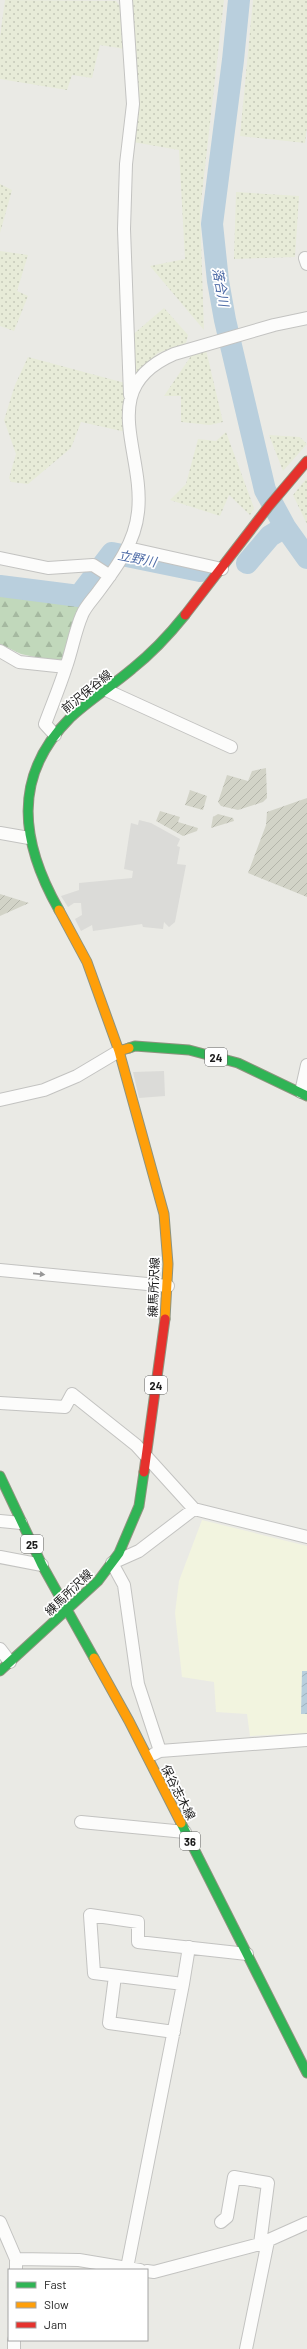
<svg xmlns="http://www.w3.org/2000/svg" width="307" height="2349" font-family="Barlow,'Noto Sans JP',sans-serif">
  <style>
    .education { fill: #f2f4df }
    .construction { fill: url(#construction-furrows) }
    .farmland { fill: url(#farmland-dots) }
    .forest { fill: url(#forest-firs) }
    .parking { fill: #dbdbd8 }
    .water { fill: url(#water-waves) }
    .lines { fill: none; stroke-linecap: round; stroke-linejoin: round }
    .river { stroke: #b9cfdd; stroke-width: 22 }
    .street-casing { stroke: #c3c3c1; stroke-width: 14 }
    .fast-casing { stroke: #8e937e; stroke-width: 11 }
    .slow-casing { stroke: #8e937e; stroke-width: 11 }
    .jam-casing { stroke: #8e937e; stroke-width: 11 }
    .street { stroke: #fcfcfb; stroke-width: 12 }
    .fast { stroke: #30b455; stroke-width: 9 }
    .slow { stroke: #ff9f0a; stroke-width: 9 }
    .jam { stroke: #e5322d; stroke-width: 9 }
    .oneway { fill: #979797 }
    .labels { text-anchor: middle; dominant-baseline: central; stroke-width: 3.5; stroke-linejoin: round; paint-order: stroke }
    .shield { fill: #fff; stroke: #606060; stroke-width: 1 }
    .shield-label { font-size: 11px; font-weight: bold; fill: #1c1c1c }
    .street-label { font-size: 12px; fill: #1c1c1c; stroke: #fff }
    .water-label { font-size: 13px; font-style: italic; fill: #4d6ba6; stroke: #fff }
  </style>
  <defs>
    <pattern id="construction-furrows" width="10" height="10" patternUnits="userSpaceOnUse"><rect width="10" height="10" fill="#d2d3c7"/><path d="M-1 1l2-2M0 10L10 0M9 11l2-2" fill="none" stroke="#b4b5aa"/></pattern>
    <pattern id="farmland-dots" width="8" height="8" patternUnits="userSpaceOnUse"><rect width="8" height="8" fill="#e7ebd8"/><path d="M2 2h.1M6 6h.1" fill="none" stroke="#c6c9b9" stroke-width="1.8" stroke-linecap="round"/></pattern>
    <pattern id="forest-firs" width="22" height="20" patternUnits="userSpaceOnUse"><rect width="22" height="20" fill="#c1d8bb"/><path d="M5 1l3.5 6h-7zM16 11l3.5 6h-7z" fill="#a5b9a0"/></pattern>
    <pattern id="water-waves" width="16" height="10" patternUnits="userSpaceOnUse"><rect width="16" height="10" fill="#b9cfdd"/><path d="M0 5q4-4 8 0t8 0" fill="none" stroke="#9eb1bd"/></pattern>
  </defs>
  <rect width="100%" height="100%" fill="#eaeae5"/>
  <path class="education" d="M202 1520 307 1546V1733L250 1736 247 1714 216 1712 214 1682 182 1677 175 1613 179 1581Z"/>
  <path class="construction" d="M266 768 267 798 263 802 238 810 221 806 218 802 227 775 248 781 252 771Z
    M190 790 207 796 203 810 185 805Z
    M307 798V897L248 873 266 825 267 812Z
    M160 811 180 817 178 822 198 828 197 831 183 836 156 821Z
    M218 814 233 818 234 821 211 828 213 817Z
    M0 894 29 903 0 916Z"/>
  <path class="farmland" d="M5 0 116 1 120 6 125 49 100 45 92 78 72 75 67 90 0 79V37Z
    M126 0H224L200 211 204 330 150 266 185 259 179 150 133 142Z
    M253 0H307V127L305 143 240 136Z
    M0 184 12 190 0 233Z
    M236 192 299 196 295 257 234 259Z
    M0 251 28 255 17 291 28 296 14 331 0 326Z
    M164 308 188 335 186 343 158 353 135 375 132 372 130 337Z
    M206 350 223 422 210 425 181 422V396H164L193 353Z
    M28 357 125 383 126 432 81 422 71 448 28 484 11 482 9 478 16 454 4 420 15 385Z
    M226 432 254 508 250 515 229 495 220 516 170 500 186 484 198 439 216 441Z
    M269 435 300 437 307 444 283 471Z
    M307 478V524L293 495Z"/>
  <path class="forest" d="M0 590 86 601 64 658 58 662 21 654 0 644Z"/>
  <path class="parking" d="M139 820 151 823 180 839 177 846 180 847 177 864 186 865 175 922 169 927 164 922 163 929 143 927 142 924 93 931 92 925 81 931 75 919 82 915 81 903H74L68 907 61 896 79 890V883L132 878 133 871 124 869 131 823 138 825Z
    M164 1071 165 1096 139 1098 133 1072Z"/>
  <path class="water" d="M302 1671H307V1714H301Z"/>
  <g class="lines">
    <path class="river" d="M239 0 233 60 212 224 218 281 225 320 265 490 285 527 307 558
      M247 563 270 536 285 527
      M0 586 79 596 112 553 200 571"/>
    <defs>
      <path id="street" d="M126 0 133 104 126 164 124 229 130 395
        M305 258 307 264
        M128 548 222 569
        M0 558 48 568 93 565 110 576
        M0 651 19 662 66 667
        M106 690 231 747
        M55 735 45 724C52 705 60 686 66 667 72 650 75 631 82 615 85 607 93 599 98 592 116 568 135 543 138 512 145 451 95 388 174 354L274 325 307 318
        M0 833 29 838
        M301 1092 307 1065
        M0 1100 44 1090 77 1076 119 1051
        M0 1270 168 1286
        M0 1403 65 1407 72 1394 136 1445 194 1509
        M0 1521 21 1523
        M0 1557 42 1565
        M0 1649 10 1662
        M160 1751 138 1684 124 1585 112 1563 139 1551 194 1509 307 1537
        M154 1754 160 1751 307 1740
        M81 1822 185 1832
        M115 1976 109 2023 174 2032
        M183 1984 189 1947
        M0 2222 16 2259V2270
        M221 2222 227 2217 234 2177 268 2183 260 2244
        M16 2259 79 2260 127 2268
        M140 2270 127 2268 183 1984 94 1973 90 1915 138 1922V1942L247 1954
        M147 2271 154 2272 260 2244 307 2223
        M14 2349V2340
        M246 2349 268 2241"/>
      <path id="fast" d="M59 910C21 843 11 777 70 718 89 700 112 686 132 669 152 653 169 635 185 615
        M129 1048 135 1046 189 1050 238 1063 307 1096
        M0 1476 42 1565 94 1658
        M0 1671 98 1581 119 1553 139 1506 144 1472
        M181 1823 307 2073"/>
      <path id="slow" d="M59 910 87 962 119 1051
        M129 1048 119 1051 164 1214 168 1264 165 1319
        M94 1658 129 1721 181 1823"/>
      <path id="jam" d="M185 615 269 506 307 461
        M144 1472 165 1319"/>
    </defs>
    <use href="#street" class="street-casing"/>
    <use href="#fast" class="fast-casing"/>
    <use href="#slow" class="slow-casing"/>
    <use href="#jam" class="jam-casing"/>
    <use href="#street" class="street"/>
    <use href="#fast" class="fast"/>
    <use href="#slow" class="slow"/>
    <use href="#jam" class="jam"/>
  </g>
  <defs><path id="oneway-solid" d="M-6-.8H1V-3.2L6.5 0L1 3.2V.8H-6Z"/></defs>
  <use class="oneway" href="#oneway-solid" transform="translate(39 1274) rotate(6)"/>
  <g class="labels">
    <g class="shield">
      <rect x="205" y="1048" width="22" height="18" rx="3"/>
      <rect x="145" y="1376" width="22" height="18" rx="3"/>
      <rect x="21" y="1535" width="22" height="18" rx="3"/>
      <rect x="180" y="1832" width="20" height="18" rx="3"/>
    </g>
    <g class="shield-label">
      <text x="216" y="1057">24</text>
      <text x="156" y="1385">24</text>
      <text x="32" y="1544">25</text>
      <text x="190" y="1841">36</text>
    </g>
    <g class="street-label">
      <text transform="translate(86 691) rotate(-39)">前沢保谷線</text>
      <text transform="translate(153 1287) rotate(-88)">練馬所沢線</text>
      <text transform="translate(68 1592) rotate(-44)">練馬所沢線</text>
      <text transform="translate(179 1792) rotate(63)">保谷志木線</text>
    </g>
    <g class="water-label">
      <text transform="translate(221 287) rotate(80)">落合川</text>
      <text transform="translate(137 558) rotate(11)">立野川</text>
    </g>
  </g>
  <rect x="8" y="2269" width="140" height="72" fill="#ffffff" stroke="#a4a4a4"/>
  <rect x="16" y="2282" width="20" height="6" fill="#30b455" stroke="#a4a4a4"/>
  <text x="44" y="2289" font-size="12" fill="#1c1c1c">Fast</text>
  <rect x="16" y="2302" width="20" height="6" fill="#ff9f0a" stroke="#a4a4a4"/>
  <text x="44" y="2309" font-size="12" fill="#1c1c1c">Slow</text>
  <rect x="16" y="2322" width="20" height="6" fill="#e5322d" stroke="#a4a4a4"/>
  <text x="44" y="2329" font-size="12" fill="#1c1c1c">Jam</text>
</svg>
